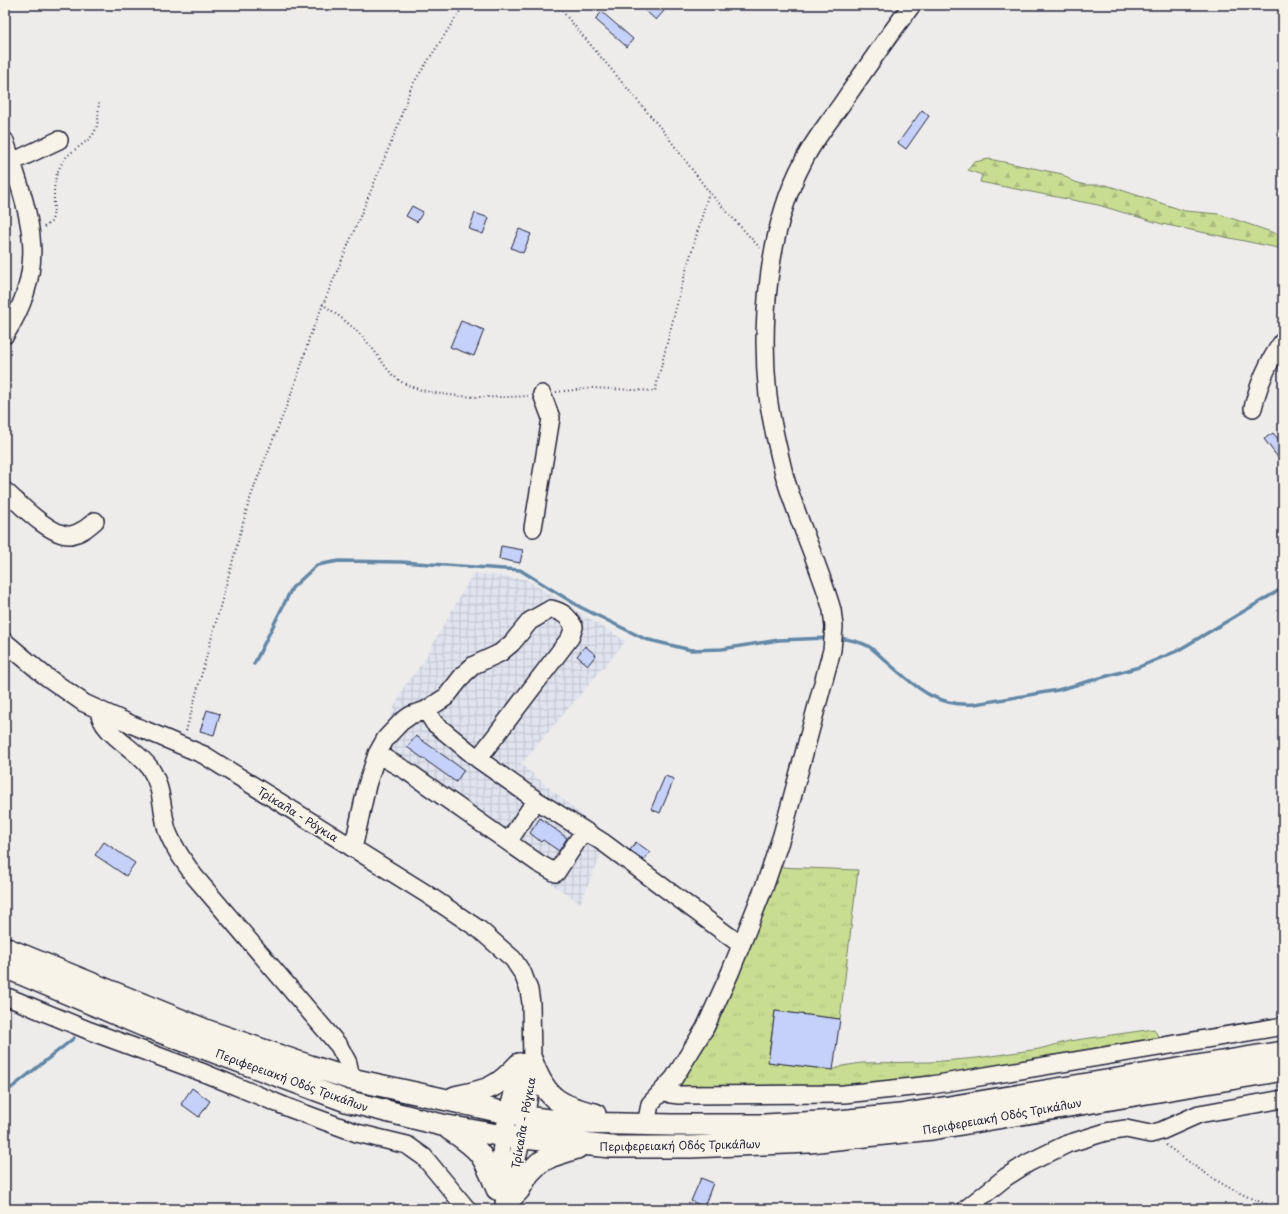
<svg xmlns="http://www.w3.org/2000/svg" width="1288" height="1214" font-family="'Playpen Sans',sans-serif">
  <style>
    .industrial { fill: url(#industrial-grid) }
    .grass { fill: url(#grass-tufts); stroke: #758066 }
    .forest { fill: url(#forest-firs); stroke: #758066 }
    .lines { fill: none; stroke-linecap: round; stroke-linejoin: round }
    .stream { stroke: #6387a6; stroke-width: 3.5 }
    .building { fill: #c5d1f8; stroke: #22223b }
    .minor-casing { stroke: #22223b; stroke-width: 20 }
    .major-casing { stroke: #22223b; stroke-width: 24 }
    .path { stroke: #22223b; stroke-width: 2; stroke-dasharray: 1 3; stroke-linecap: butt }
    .minor { stroke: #f7f3e8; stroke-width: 17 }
    .major { stroke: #f7f3e8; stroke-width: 21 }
    .labels { text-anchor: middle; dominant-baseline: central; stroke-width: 3; stroke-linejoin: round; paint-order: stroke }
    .street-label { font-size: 11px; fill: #22223b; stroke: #f7f3e8 }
  </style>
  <defs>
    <pattern id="industrial-grid" width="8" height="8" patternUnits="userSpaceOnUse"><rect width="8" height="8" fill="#e1e4ef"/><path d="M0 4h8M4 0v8" fill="none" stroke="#c1c3ce"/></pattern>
    <pattern id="grass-tufts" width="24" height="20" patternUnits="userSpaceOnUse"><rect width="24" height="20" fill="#c8dd92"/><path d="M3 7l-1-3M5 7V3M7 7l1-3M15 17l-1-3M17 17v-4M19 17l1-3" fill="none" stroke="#acbd7f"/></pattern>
    <pattern id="forest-firs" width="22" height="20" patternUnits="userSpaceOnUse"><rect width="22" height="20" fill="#c8dd92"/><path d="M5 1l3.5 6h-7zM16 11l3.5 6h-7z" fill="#acbd7f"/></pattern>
  </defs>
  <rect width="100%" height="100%" fill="#edeceb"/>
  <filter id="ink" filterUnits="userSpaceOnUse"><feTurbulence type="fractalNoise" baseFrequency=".025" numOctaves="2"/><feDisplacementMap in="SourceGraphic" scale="8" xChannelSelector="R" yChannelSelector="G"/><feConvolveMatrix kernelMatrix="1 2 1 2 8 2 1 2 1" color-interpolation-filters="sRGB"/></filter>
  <g filter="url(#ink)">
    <path class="industrial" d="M473 573 525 579 626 641 521 764 609 838 580 903 371 760 403 688 423 662Z"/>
    <path class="grass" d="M779 867 858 870 840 1019 775 1011 768 1062 833 1070 842 1066 862 1063 931 1062 977 1058 1039 1049 1069 1041 1154 1029 1159 1038 903 1084 688 1095 675 1085 697 1057 722 1008Z"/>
    <path class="forest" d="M989 159 1062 174 1072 181 1085 185H1106L1185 211 1219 214 1283 236V249L1162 224 1098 205 980 182 982 175 968 170 974 162Z"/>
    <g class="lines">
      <path class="stream" d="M838 638C848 639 858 641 868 646 875 650 881 657 887 662 915 686 935 707 975 704L1058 690 1139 667 1177 651 1283 588
        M254 664 292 588 317 565 339 561 401 562 520 570 580 607 645 639 691 650 722 649 779 640 828 638
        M5 1093 74 1038"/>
    </g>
    <path class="building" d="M639 5H669L656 20Z
      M602 12 633 39 627 47 595 19Z
      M922 110 929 116 906 149 898 143Z
      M412 206 423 212 417 222 406 216Z
      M475 213 489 218 483 234 469 229Z
      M519 229 531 234 523 253 511 248Z
      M461 321 484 330 474 356 450 347Z
      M1273 433 1283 445V464L1264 439Z
      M501 546 523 550 520 563 499 559Z
      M585 646 596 655 588 665 577 656Z
      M207 710 220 714 214 735 200 731Z
      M416 736 464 770 456 782 407 747Z
      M665 776 674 779 660 813 651 809Z
      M540 818 567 838 559 851 543 840 541 842 530 833Z
      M104 842 135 863 126 876 95 855Z
      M636 842 650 852 644 860 630 850Z
      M775 1011 840 1019 833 1070 768 1062Z
      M192 1088 210 1101 199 1117 181 1104Z
      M701 1178 713 1183 704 1207 691 1201Z"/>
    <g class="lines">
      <defs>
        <path id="minor" d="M5 141C29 214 51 264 5 335
          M12 162 59 140
          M1253 408C1259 382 1268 362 1283 341
          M5 491C20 504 51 537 71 535 81 533 88 527 95 521
          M533 528 551 418 542 394
          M5 642 44 675 84 703 133 725 204 755 425 893 480 930 513 959 523 974 529 990 531 1003 532 1061 531 1083 522 1138 506 1204
          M99 710C100 733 137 749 150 768 163 788 161 808 167 830 173 847 185 863 195 877L339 1046 348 1063 351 1079
          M426 710 434 723 478 759 536 800 604 843 741 945
          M377 754 407 771 538 863 556 873 584 831
          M508 842 536 800
          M353 849 367 785 377 754 386 738 401 722 411 715 426 710 446 697 464 674 474 665 500 653 512 643 530 621 551 609C563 612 568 616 574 627L570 638 478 759
          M5 996 90 1031 204 1073 289 1108 357 1133 407 1145 424 1157 467 1209
          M664 1089 671 1094 679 1095 844 1094 932 1085 1283 1026
          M646 1125 650 1104 674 1078 705 1028 730 973 765 885 782 835 832 650 834 627 832 610C819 564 797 520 784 474 778 449 771 422 768 396 760 323 768 228 803 162 813 141 828 123 841 105 864 71 887 37 912 5
          M497 1189 503 1136 520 1062
          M966 1209 1006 1177 1028 1163 1067 1144 1106 1132 1126 1129 1150 1134 1161 1131 1199 1114 1283 1099"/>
        <path id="major" d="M5 948 208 1031 310 1066 351 1079 525 1117 574 1123 672 1125H765L839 1121 900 1115 1283 1052
          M5 967 144 1026 346 1101 442 1125 503 1136 611 1147H690L809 1142 932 1129 1283 1070
          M532 1061C545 1097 558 1106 595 1114
          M455 1097C487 1090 496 1089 519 1064
          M449 1129C481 1150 483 1154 497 1189
          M506 1203 519 1190 529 1173 539 1163 552 1156 577 1148"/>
      </defs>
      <use href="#minor" class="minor-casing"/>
      <use href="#major" class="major-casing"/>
      <path class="path" d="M557 5 664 132 709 192 760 248
        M44 227 51 222 53 217C56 195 50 184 62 163 70 149 90 143 95 131 99 123 98 112 99 103
        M322 304C341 317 358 330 372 348 380 358 386 369 395 377 420 400 495 398 528 396
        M556 392 592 388 655 391 681 288 709 192
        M186 731 248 505C267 448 295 395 309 338L396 131 411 87 464 5
        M1166 1145C1202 1172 1238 1198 1283 1209
        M1263 1205 1270 1209"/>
      <use href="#minor" class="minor"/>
      <use href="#major" class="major"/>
    </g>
  </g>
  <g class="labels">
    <g class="street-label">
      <text transform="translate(298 814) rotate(32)">Τρίκαλα - Ρόγκια</text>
      <text transform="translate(292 1080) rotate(20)">Περιφερειακή Οδός Τρικάλων</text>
      <text transform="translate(1002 1116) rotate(-10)">Περιφερειακή Οδός Τρικάλων</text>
      <text transform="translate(523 1123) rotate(-80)">Τρίκαλα - Ρόγκια</text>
      <text transform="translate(680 1145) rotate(-1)">Περιφερειακή Οδός Τρικάλων</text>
    </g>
  </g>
  <rect width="1288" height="1214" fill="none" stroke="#f7f3e8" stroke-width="20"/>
  <rect x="10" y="10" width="1268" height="1194" fill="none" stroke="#22223b" stroke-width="1.5" filter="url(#ink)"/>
</svg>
